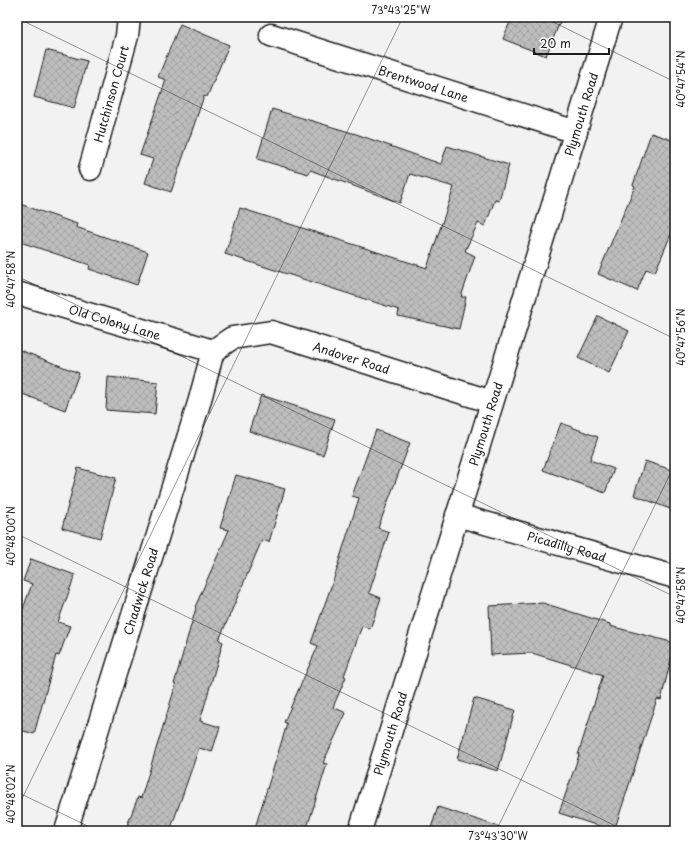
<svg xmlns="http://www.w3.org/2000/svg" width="692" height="848" font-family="'Playpen Sans',sans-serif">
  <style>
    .building { fill: url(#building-cross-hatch); stroke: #1c1c1c }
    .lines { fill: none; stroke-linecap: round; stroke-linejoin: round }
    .minor-casing { stroke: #1c1c1c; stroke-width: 25 }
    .minor { stroke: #fff; stroke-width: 22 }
    .ticks { fill: none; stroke: #1c1c1c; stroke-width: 1; stroke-opacity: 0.45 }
    .labels { text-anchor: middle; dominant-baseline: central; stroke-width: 3; stroke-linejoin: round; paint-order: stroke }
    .street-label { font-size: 12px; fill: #1c1c1c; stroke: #fff }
    .neatline { fill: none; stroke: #1c1c1c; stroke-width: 1.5 }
    .ticks-label { font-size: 10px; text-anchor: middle; fill: #1c1c1c }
  </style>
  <defs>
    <pattern id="building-cross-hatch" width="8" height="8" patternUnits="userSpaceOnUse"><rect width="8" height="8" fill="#bdbdbd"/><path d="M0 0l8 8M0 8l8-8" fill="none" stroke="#a2a2a2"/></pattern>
  </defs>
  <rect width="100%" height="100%" fill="#f2f2f2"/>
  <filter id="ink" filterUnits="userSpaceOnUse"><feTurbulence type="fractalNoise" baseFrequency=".025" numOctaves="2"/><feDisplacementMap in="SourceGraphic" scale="8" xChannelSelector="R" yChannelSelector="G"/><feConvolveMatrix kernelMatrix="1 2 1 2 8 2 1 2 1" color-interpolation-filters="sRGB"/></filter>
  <g filter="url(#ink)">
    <path class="building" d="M512 17H562L546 56 503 39Z
      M180 24 229 45 207 97 204 96 171 192 145 183 153 159 140 155 166 80 158 77Z
      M46 50 87 61 74 108 34 97Z
      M272 109 356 134 441 164 447 146 509 165 499 201 495 200 485 226 478 223 465 251 475 256 461 297H466L459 329 398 316 399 310 225 254 240 208 427 268 454 187 410 174 400 203 310 170 308 174 257 159Z
      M651 133 675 141V225L655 272 646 269 637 291 598 274 635 186 633 185Z
      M17 203 77 224 76 227 148 252 137 285 89 269 90 265 17 241Z
      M598 316 629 331 609 373 578 358Z
      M17 349 79 373 65 410 17 392Z
      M108 377 158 382 155 414 106 410Z
      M261 395 335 419 323 455 249 431Z
      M561 423 598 437 590 460 614 469 605 493 543 470Z
      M376 430 410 443 378 528 389 532 369 593 381 598 370 629 362 626 344 676 346 677 333 707 346 713 323 763 327 764 306 831H254L287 724 284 722 318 646 311 643 339 564H338L359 498 352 496Z
      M645 461 675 471V511L634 495Z
      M78 468 116 478 100 538 62 528Z
      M236 475 285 489 269 542 262 540 219 640 223 642 200 721 220 727 212 752 199 748 170 831H125L138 797 141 798 176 684H174L196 608 195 607 229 530 220 528Z
      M31 559 75 575 58 622 70 626 59 656 56 655 34 734 17 729V625L32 584 23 581Z
      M543 603 610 624V626L675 643 661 700 657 699 614 831 559 813 579 755H578L603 675 532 653 491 655 489 606Z
      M474 698 515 710 498 771 457 759Z
      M438 807 500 827 499 831H430Z"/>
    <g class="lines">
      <defs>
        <g id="minor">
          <path id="s1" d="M271 35 576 132"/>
          <path id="s2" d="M90 169 127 36 129 18"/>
          <path id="s3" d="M17 293 213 351"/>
          <path id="s4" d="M213 351 232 338 271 332 492 402"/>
          <path id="s5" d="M457 515 675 577"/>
          <path id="s6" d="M66 831 199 403 213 351"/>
          <path id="s7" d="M360 831 611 17"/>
        </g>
      </defs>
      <use href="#minor" class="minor-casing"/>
      <use href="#minor" class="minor"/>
    </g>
  </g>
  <path class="ticks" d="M543 17 675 82M17 18 675 339M17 276 675 597M17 534 626 831M17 792 98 831M17 809 403 17M496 831 675 464"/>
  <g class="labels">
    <g class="street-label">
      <text stroke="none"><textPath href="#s1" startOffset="160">Brentwood Lane</textPath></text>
      <text stroke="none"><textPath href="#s2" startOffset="78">Hutchinson Court</textPath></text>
      <text stroke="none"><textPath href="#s7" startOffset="750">Plymouth Road</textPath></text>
      <text stroke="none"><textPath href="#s3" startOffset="102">Old Colony Lane</textPath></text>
      <text stroke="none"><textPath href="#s4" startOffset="147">Andover Road</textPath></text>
      <text stroke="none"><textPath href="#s7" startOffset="426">Plymouth Road</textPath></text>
      <text stroke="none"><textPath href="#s5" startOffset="114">Picadilly Road</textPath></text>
      <text stroke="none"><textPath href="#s6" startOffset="251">Chadwick Road</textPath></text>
      <text stroke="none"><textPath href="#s7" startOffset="102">Plymouth Road</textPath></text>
    </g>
  </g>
  <rect width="692" height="848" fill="none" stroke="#fff" stroke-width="44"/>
  <path d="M534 48v6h75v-6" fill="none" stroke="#1c1c1c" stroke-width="2"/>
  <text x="540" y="48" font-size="12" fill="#1c1c1c" stroke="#ffffff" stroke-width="3" paint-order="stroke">20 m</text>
  <rect x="22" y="22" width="648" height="804" class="neatline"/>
  <g class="ticks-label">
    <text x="401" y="14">73°43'25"W</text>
    <text transform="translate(681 79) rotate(-90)" y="4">40°47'54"N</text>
    <text transform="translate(11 279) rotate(-90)" y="4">40°47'58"N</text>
    <text transform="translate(681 337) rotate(-90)" y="4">40°47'56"N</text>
    <text transform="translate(11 536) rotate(-90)" y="4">40°48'00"N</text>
    <text transform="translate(681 595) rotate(-90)" y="4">40°47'58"N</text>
    <text transform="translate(11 794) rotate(-90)" y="4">40°48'02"N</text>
    <text x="498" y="840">73°43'30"W</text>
  </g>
</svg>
